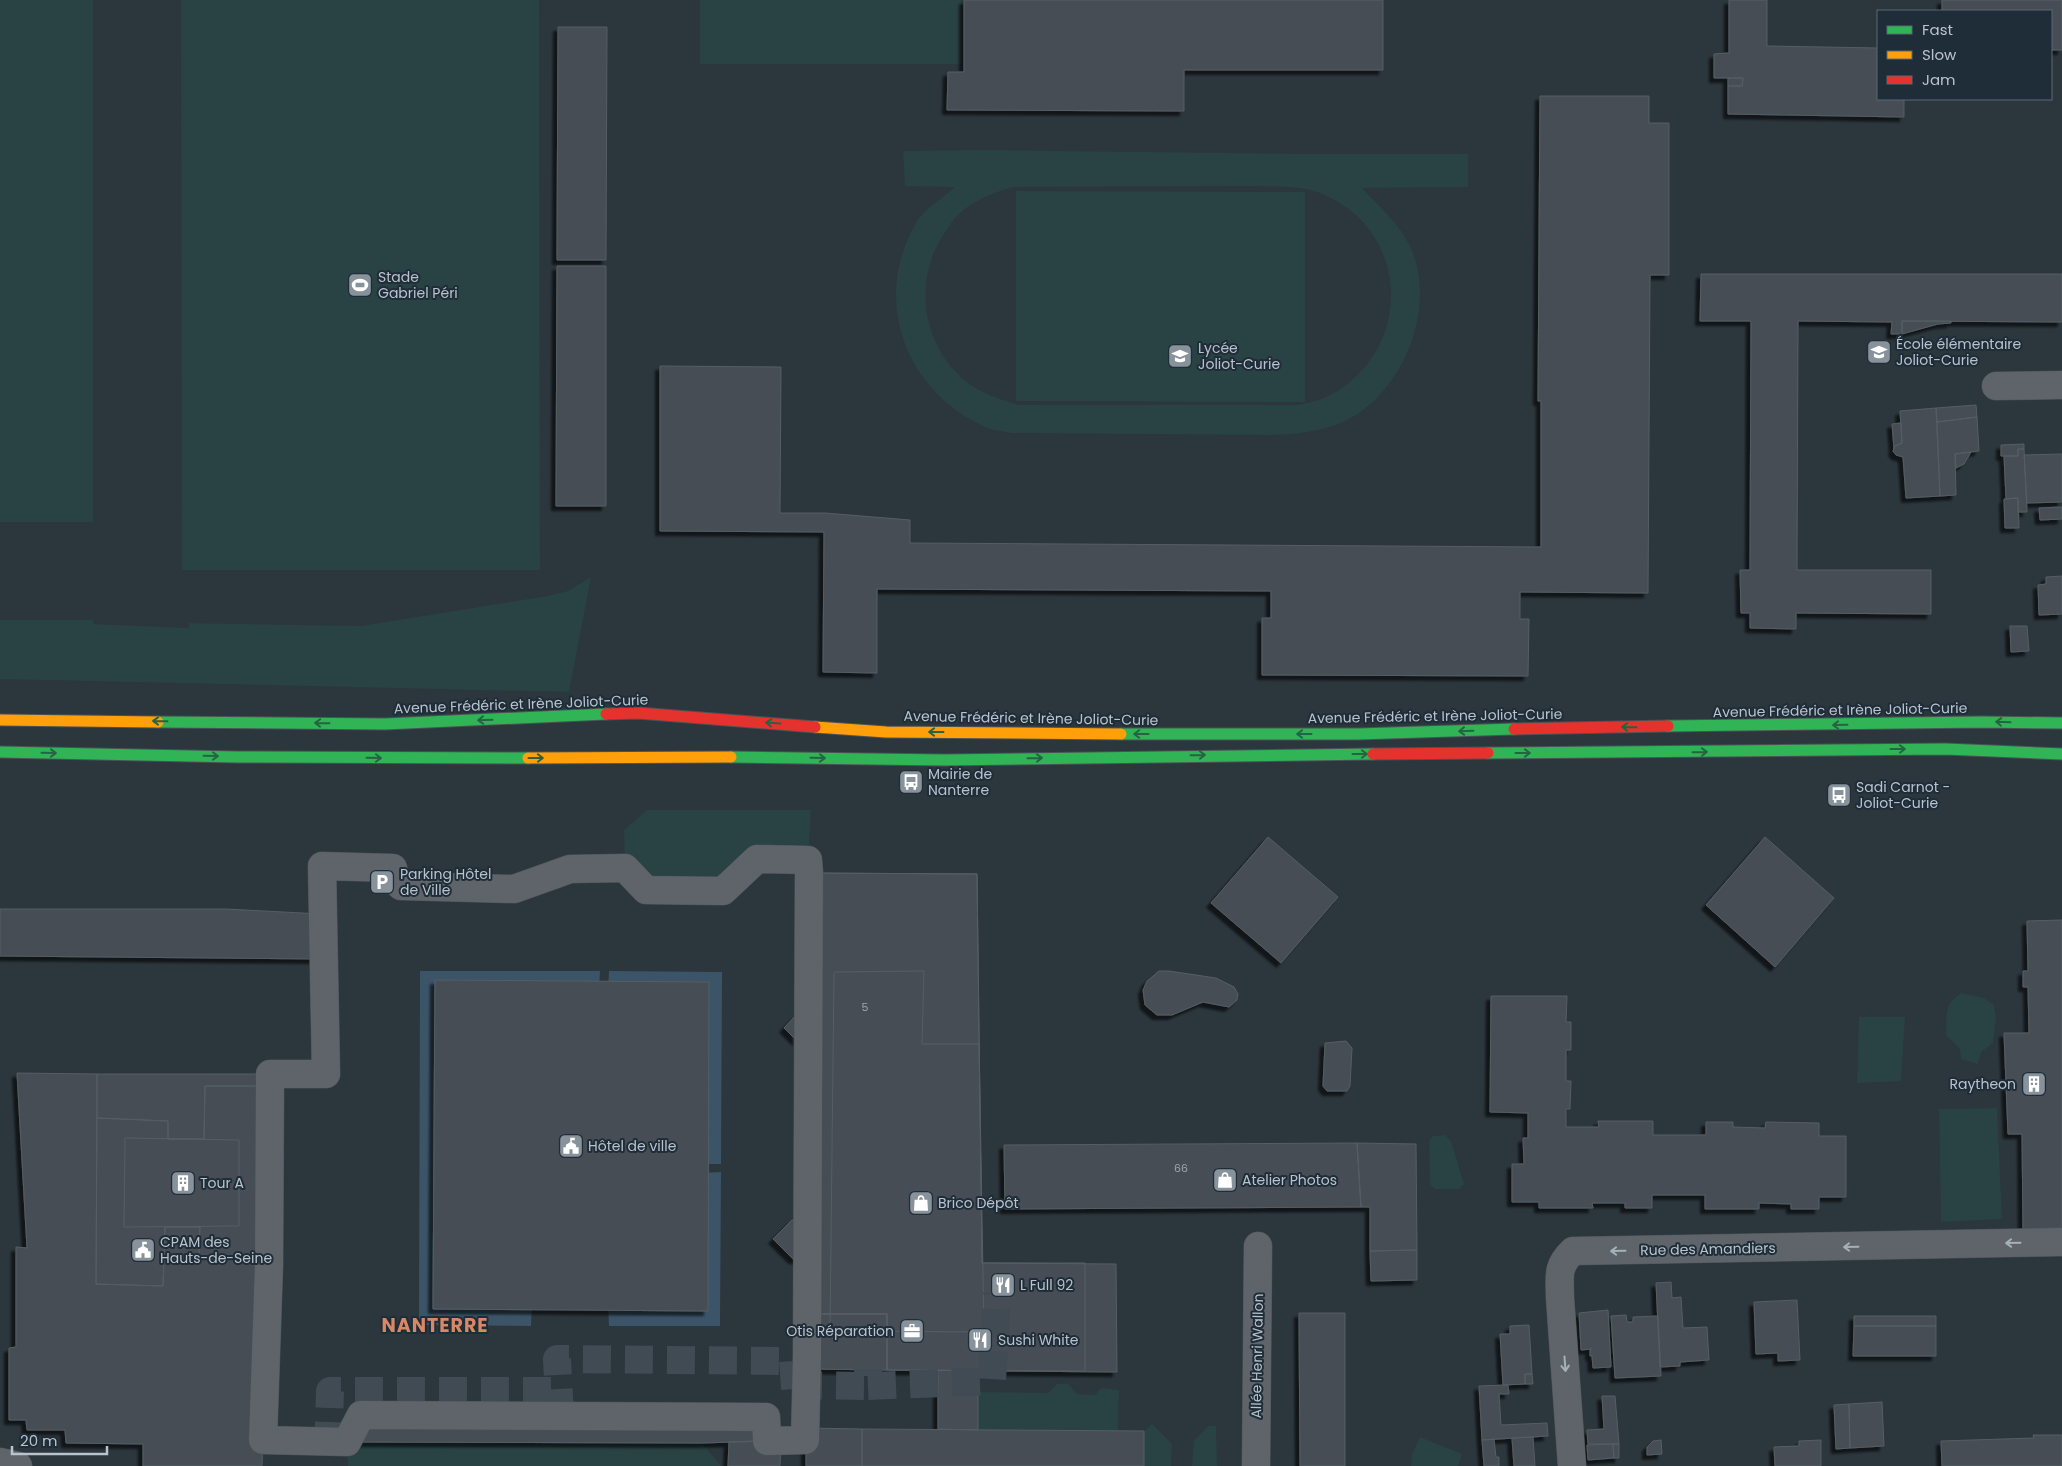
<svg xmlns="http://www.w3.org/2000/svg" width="2062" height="1466" font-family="Poppins,sans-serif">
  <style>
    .green { fill: #294243; fill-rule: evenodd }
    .water { fill: #3b5468 }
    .building { fill: #464e54; stroke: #555e64; filter: url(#shadow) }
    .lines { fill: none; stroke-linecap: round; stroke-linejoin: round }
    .street-tunnel { stroke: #414b53; stroke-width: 28; stroke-dasharray: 28 14; stroke-linecap: butt }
    .street-casing { stroke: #4b5257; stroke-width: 29 }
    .fast-casing { stroke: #4b5257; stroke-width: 13 }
    .slow-casing { stroke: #4b5257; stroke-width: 13 }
    .jam-casing { stroke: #4b5257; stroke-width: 13 }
    .street { stroke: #5e646a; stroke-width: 28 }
    .fast { stroke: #30b455; stroke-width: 11 }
    .slow { stroke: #ff9f0a; stroke-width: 11 }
    .jam { stroke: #e5322d; stroke-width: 11 }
    .oneway { stroke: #266344 }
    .oneway2 { stroke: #a6b0b9 }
    .labels { text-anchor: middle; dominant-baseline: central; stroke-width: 4; stroke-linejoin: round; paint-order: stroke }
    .number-label { font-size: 11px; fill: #9ca6af }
    .poi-label { font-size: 14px; fill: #b8c3cd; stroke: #1f2d38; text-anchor: start }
    .street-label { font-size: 14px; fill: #b8c3cd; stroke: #1f2d38 }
    .district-label { font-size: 19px; font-weight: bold; letter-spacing: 1px; fill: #d98867; stroke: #1f2d38 }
  </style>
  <defs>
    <filter id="shadow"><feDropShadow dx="-4.5" dy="4.5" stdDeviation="1" flood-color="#0009"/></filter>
  </defs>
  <rect width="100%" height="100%" fill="#2c363d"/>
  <path class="green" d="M0 0H93V522H0Z
    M181 0H539L540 570H182Z
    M700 0H961V64H700Z
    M986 150 1304 154H1468V187L1362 188C1381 209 1403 226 1413 253 1434 309 1406 383 1356 415 1331 431 1300 434 1272 435L1011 433C1003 431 993 431 985 427 905 391 871 300 916 223 923 210 944 197 955 187L905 186 903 151ZM1253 186C1275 187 1299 185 1320 193 1409 228 1415 345 1334 393 1324 399 1311 402 1299 405H1019C999 399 977 392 961 377 920 339 914 276 946 231 949 226 953 220 957 216 972 201 994 192 1014 187Z
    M1016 191 1305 192V402L1016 401Z
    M591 577 569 692 0 679V620H93V624L189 628V623L361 626 547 596 568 591Z
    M647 810H811L808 860 757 859 723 891 646 890 625 868 624 830Z
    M1961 993 1984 998 1994 1005 1996 1018 1993 1043 1981 1052 1978 1064 1961 1059 1960 1049 1946 1035C1947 1015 1943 1005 1961 993Z
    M1859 1017H1905L1901 1081 1857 1083Z
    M1997 1108 2002 1219 1941 1222 1939 1109Z
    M1445 1135 1451 1141 1464 1184 1459 1189H1435L1430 1184 1429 1141 1433 1136Z
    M1057 1384H1068L1077 1394 1095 1395 1101 1388 1119 1390 1118 1431 978 1430V1392L1048 1393Z
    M1152 1424 1172 1444 1171 1466H1144V1431Z
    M1208 1426H1216L1217 1466H1192L1194 1441Z
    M1420 1437 1462 1454 1458 1466H1411L1412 1454Z
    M347 1442 702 1443 721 1466H348Z"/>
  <path class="water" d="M420 971H600L599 990 532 1301 531 1326 419 1325Z
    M609 971 722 972 721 1164H701L608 990Z
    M721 1172 720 1326H609L608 1302 701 1173Z"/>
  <path class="building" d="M964 0H1383V70H1184V111L947 110 948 72H964Z
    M1729 0H1767V46L1878 48V99H1904V117L1728 114V86H1742L1743 78H1714V54L1729 53Z
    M1942 0H2062V50H2051V11H1942Z
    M558 27H607L606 260H557Z
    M1728 78H1743L1742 86H1728Z
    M1540 96H1649V123H1669V275H1650L1648 593 1520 592V619H1529L1528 676 1262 675V618H1271V591L877 589V673L823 672 824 532 660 531V366L781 367 780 513H825L910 520V543L1541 547V401H1538Z
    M557 266H606V506H556Z
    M1701 274H2062V322L1902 321V334H1891L1892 322 1798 321 1797 570H1931V614L1796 613V629L1750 628V613H1741L1740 570H1750L1751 321H1700Z
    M1902 321H1951V323L1938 324 1902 334Z
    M1976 405 1977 417 1937 422 1936 408Z
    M1936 408 1940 496 1906 498 1903 457 1896 455 1893 451 1895 446 1902 443 1900 411Z
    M1977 417 1979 451 1955 454 1956 495 1940 496 1937 422Z
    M1901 423 1902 443 1895 446 1894 449 1892 424Z
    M2024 444V449H2018V456H2001V445Z
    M2018 449H2024L2027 512H2018V498L2006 499 2004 456H2018Z
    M1971 452 1964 464 1956 468 1955 454Z
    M2062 454V502L2027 503 2024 455Z
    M2018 498 2019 528H2005L2004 499Z
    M2062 507V519L2040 520 2039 508Z
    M2062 576V614L2039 615 2038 585 2046 584V577Z
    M2010 626H2027L2029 651 2011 652Z
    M1268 837 1338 897 1281 963 1211 903Z
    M1765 837 1834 898 1775 967 1706 905Z
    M809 873 977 874 982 1263 1116 1264 1117 1372 887 1370V1314H807Z
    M809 873 977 874 982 1263H1085V1371L887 1370V1314H807Z
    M0 909H226L321 914V959L0 956Z
    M2062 920V1228L2023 1229 2022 1134H2008L2004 1033H2029L2028 987H2023V971H2028L2027 921Z
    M924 971 922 1044H979L984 1332 830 1331 834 972Z
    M1159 971H1169L1216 978 1234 987 1238 994 1237 1000 1229 1007 1203 1002 1172 1015H1157L1145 1005 1143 990 1147 981Z
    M435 980 709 982 708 1311 433 1309Z
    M1491 996H1567L1566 1022H1571V1050H1566V1081H1571L1570 1109H1566V1127H1599L1598 1121H1653V1135H1706V1122H1733V1127L1765 1128 1766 1122 1819 1123V1136H1846V1197H1819V1209H1791V1204L1759 1203V1209H1705V1195H1652V1208H1625V1203H1592L1593 1208H1539V1202H1512V1164H1524L1523 1138H1528V1113L1490 1112Z
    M797 1014V1041L784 1028Z
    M1346 1041 1352 1048 1350 1086 1347 1091H1327L1323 1086 1325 1043Z
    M17 1073 97 1074 96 1284 163 1286 165 1227H200L199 1256 269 1255 262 1466H143V1444L66 1443 65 1430H27L26 1420H9V1348L16 1347V1247L27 1248Z
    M97 1074H270V1086H205L204 1139H168V1121L97 1118Z
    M205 1086H270L269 1255 199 1256 200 1227H165L163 1286 96 1284 97 1118 168 1121V1139H204Z
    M125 1138 239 1140V1226L124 1227Z
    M1357 1143 1416 1144 1417 1250 1370 1251V1207H1361Z
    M1357 1143 1361 1207 1005 1209 1004 1145Z
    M792 1220H802L803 1259H793L773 1239Z
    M1417 1250V1280L1371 1281 1370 1251Z
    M1671 1282 1672 1298 1681 1297 1683 1328 1707 1327 1709 1360 1680 1362V1366L1660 1367 1656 1283Z
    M1797 1300 1800 1360 1778 1361V1353L1756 1354 1754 1302Z
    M1608 1310 1611 1367 1593 1368 1592 1356H1590V1350L1592 1349 1581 1350 1579 1313Z
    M1299 1313H1345V1466H1300Z
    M807 1314H887V1370L807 1369Z
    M1626 1315 1627 1322H1633V1317L1658 1316 1661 1376 1615 1378 1611 1316Z
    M1854 1316H1936V1326H1854Z
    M1529 1325 1532 1374H1525V1384L1503 1385 1500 1334H1510V1326Z
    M1854 1326H1936V1356H1853Z
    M938 1370 978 1371V1430L938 1429Z
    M1525 1374H1532L1533 1384H1525Z
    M1508 1385 1509 1394H1499L1501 1425 1547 1423 1548 1436 1482 1440 1479 1386Z
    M1602 1396H1615L1619 1444H1588L1587 1430 1604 1429Z
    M1882 1402 1884 1446 1850 1448 1849 1404Z
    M1849 1404 1850 1448 1836 1449 1834 1405Z
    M361 1415 768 1430 767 1441 702 1443 347 1442Z
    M806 1428 862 1429V1466H806Z
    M862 1429 1144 1431V1466H862Z
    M2033 1435H2062V1466H1942L1941 1441 2034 1438Z
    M1533 1437 1535 1466H1514L1512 1438Z
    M1494 1439 1496 1457H1499V1466H1484L1482 1440Z
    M781 1440 780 1466H728L729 1442Z
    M1661 1440 1662 1454 1647 1455V1447L1653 1441Z
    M1821 1440V1466H1775L1774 1447 1799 1446V1441Z
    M1613 1444 1614 1458 1588 1460 1587 1445Z
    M1613 1444H1619V1458H1614Z"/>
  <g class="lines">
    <path class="street-tunnel" d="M794 1385 868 1386V1369
      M868 1386 992 1381 997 1293
      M560 1417 557 1359 793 1361 796 1399
      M328 1450 330 1391H559"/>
    <defs>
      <path id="street" d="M1996 386 2062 385
        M757 859 808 860 809 873 807 1356 805 1440 767 1441 766 1417 361 1415 347 1442 263 1440 269 1265 270 1074H326L322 866 393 868 396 881 401 886 514 889 570 869 625 868 646 890 723 891Z
        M0 1462 18 1466
        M1256 1466 1258 1246
        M1572 1466 1560 1298C1560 1277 1556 1267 1573 1251L2062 1242"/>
      <path id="fast" d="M158 722 385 724 606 714
        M1668 726 1982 722 2062 723
        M1121 734H1358L1514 729
        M0 752 237 757 528 758
        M1488 753 1945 749 2062 754
        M731 757 945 760 1373 754"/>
      <path id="slow" d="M0 720 158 722
        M815 727 886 732 1121 734
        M528 758 731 757"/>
      <path id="jam" d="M606 714 638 713 815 727
        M1514 729 1668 726
        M1373 754 1488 753"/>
    </defs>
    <use href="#street" class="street-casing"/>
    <use href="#fast" class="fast-casing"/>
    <use href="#slow" class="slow-casing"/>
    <use href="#jam" class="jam-casing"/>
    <use href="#street" class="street"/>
    <use href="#fast" class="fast"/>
    <use href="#slow" class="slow"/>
    <use href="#jam" class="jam"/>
  </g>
  <defs><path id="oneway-shaft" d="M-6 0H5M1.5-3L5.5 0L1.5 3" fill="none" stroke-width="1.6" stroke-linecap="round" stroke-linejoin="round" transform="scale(1.25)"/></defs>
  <g class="oneway">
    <use href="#oneway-shaft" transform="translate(485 720) rotate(178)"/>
    <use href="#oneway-shaft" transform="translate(160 721) rotate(-179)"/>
    <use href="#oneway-shaft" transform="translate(2003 722) rotate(-178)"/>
    <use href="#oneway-shaft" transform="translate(322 723) rotate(-179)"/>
    <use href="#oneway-shaft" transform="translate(773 723) rotate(-176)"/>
    <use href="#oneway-shaft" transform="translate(1840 725) rotate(179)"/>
    <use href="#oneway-shaft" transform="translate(1629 727) rotate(-179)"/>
    <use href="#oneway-shaft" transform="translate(1466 731) rotate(178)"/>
    <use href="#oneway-shaft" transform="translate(936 732) rotate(180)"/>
    <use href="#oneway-shaft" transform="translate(1141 734) rotate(-180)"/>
    <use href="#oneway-shaft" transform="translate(1304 734) rotate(180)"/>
    <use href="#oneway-shaft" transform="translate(1898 749)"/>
    <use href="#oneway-shaft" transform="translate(1700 752) rotate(-1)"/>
    <use href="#oneway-shaft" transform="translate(49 753) rotate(1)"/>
    <use href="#oneway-shaft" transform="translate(1523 753)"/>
    <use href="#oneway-shaft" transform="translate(1360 754)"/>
    <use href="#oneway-shaft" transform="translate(1198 755) rotate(-1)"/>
    <use href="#oneway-shaft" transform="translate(211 756) rotate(1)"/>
    <use href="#oneway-shaft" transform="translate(374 758) rotate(1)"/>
    <use href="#oneway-shaft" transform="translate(536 758)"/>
    <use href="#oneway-shaft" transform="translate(818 758) rotate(1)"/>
    <use href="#oneway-shaft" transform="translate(1035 758) rotate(-1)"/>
  </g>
  <g class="oneway2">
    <use href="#oneway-shaft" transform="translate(2013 1243) rotate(179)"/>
    <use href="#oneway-shaft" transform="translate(1851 1247) rotate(179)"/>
    <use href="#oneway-shaft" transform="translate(1618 1251) rotate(179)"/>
    <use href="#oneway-shaft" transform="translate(1565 1364) rotate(86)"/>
  </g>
  <defs>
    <symbol id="stadium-square" viewBox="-11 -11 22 22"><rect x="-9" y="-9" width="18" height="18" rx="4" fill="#87929b" stroke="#1f2d38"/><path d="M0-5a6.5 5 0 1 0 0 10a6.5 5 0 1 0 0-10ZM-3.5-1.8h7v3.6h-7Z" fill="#fff"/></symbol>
    <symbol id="school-square" viewBox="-11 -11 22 22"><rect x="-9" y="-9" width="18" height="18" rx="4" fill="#87929b" stroke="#1f2d38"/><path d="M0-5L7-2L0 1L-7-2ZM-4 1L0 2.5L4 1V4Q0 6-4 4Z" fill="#fff"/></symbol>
    <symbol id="bus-square" viewBox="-11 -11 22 22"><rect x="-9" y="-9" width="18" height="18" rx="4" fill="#87929b" stroke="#1f2d38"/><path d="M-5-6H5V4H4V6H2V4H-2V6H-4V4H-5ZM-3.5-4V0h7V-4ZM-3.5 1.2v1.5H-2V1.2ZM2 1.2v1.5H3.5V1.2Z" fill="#fff"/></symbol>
    <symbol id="parking-square" viewBox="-11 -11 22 22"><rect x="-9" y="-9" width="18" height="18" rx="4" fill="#87929b" stroke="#1f2d38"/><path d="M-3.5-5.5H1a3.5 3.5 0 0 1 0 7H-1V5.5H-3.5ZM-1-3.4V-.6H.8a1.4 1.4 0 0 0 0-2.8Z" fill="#fff"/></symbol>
    <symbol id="building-square" viewBox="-11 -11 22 22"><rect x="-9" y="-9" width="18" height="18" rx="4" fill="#87929b" stroke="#1f2d38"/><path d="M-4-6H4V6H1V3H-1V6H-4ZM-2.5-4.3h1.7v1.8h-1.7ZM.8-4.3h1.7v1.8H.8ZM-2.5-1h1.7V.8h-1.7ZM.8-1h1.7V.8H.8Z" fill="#fff"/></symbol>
    <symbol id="civic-square" viewBox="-11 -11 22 22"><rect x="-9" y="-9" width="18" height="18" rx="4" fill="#87929b" stroke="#1f2d38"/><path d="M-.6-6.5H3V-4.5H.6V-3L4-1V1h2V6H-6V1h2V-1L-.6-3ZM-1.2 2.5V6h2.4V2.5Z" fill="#fff"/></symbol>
    <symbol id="shop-square" viewBox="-11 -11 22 22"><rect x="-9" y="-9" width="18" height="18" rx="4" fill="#87929b" stroke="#1f2d38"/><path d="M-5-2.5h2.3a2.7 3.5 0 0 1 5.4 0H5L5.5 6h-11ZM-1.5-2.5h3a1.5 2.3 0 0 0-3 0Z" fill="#fff"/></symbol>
    <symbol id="restaurant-square" viewBox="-11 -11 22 22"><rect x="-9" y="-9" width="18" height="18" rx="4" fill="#87929b" stroke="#1f2d38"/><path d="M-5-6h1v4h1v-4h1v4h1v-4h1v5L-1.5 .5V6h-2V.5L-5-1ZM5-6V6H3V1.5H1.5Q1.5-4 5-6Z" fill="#fff"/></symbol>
    <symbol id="office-square" viewBox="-11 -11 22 22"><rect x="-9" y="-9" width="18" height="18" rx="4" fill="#87929b" stroke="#1f2d38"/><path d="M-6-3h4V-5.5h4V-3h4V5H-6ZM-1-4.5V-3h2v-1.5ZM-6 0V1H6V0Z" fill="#fff"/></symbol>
  </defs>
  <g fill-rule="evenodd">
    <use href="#stadium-square" x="346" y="271" width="28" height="28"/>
    <use href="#school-square" x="1865" y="338" width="28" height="28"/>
    <use href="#school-square" x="1166" y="342" width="28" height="28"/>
    <use href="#bus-square" x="897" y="768" width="28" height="28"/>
    <use href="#bus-square" x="1825" y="781" width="28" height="28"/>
    <use href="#parking-square" x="368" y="868" width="28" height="28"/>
    <use href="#building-square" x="2020" y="1070" width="28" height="28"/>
    <use href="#civic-square" x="557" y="1132" width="28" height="28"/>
    <use href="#shop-square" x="1211" y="1166" width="28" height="28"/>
    <use href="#building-square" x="169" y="1169" width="28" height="28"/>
    <use href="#shop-square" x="907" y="1189" width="28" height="28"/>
    <use href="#civic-square" x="129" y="1236" width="28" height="28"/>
    <use href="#restaurant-square" x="989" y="1271" width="28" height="28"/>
    <use href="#office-square" x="898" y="1317" width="28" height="28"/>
    <use href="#restaurant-square" x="966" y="1326" width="28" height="28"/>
  </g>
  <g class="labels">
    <g class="number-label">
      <text x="865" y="1007">5</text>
      <text x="1181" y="1168">66</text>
    </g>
    <g class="poi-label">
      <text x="378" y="277">Stade<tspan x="378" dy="16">Gabriel Péri</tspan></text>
      <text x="1896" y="344">École élémentaire<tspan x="1896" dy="16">Joliot-Curie</tspan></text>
      <text x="1198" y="348">Lycée<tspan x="1198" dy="16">Joliot-Curie</tspan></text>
      <text x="928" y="774">Mairie de<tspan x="928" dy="16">Nanterre</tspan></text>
      <text x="1856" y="787">Sadi Carnot -<tspan x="1856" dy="16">Joliot-Curie</tspan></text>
      <text x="400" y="874">Parking Hôtel<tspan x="400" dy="16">de Ville</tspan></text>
      <text x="2016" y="1084" text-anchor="end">Raytheon</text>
      <text x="588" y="1146">Hôtel de ville</text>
      <text x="1242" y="1180">Atelier Photos</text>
      <text x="200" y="1183">Tour A</text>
      <text x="938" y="1203">Brico Dépôt</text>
      <text x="160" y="1242">CPAM des<tspan x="160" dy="16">Hauts-de-Seine</tspan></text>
      <text x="1020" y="1285">L Full 92</text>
      <text x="894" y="1331" text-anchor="end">Otis Réparation</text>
      <text x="998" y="1340">Sushi White</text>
    </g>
    <g class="street-label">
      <text transform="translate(521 704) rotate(-2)">Avenue Frédéric et Irène Joliot-Curie</text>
      <text transform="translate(1840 710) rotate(-1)">Avenue Frédéric et Irène Joliot-Curie</text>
      <text transform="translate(1435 716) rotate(-1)">Avenue Frédéric et Irène Joliot-Curie</text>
      <text transform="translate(1031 718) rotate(1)">Avenue Frédéric et Irène Joliot-Curie</text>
      <text transform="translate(1708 1249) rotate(-1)">Rue des Amandiers</text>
      <text transform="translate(1257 1356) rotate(-89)">Allée Henri Wallon</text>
    </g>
    <g class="district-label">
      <text x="435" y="1325">NANTERRE</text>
    </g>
  </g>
  <rect x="1877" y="10" width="175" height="90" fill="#1f2d38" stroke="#5c6974"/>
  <rect x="1887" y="26" width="25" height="8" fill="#30b455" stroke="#5c6974"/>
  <text x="1922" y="35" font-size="15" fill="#b8c3cd">Fast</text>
  <rect x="1887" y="51" width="25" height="8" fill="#ff9f0a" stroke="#5c6974"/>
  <text x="1922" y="60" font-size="15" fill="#b8c3cd">Slow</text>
  <rect x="1887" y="76" width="25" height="8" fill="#e5322d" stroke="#5c6974"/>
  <text x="1922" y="85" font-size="15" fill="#b8c3cd">Jam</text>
  <path d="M12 1446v8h95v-8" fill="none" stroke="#b8c3cd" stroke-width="2.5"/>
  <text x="20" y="1446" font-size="15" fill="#b8c3cd" stroke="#1f2d38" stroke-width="4" paint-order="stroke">20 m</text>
</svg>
